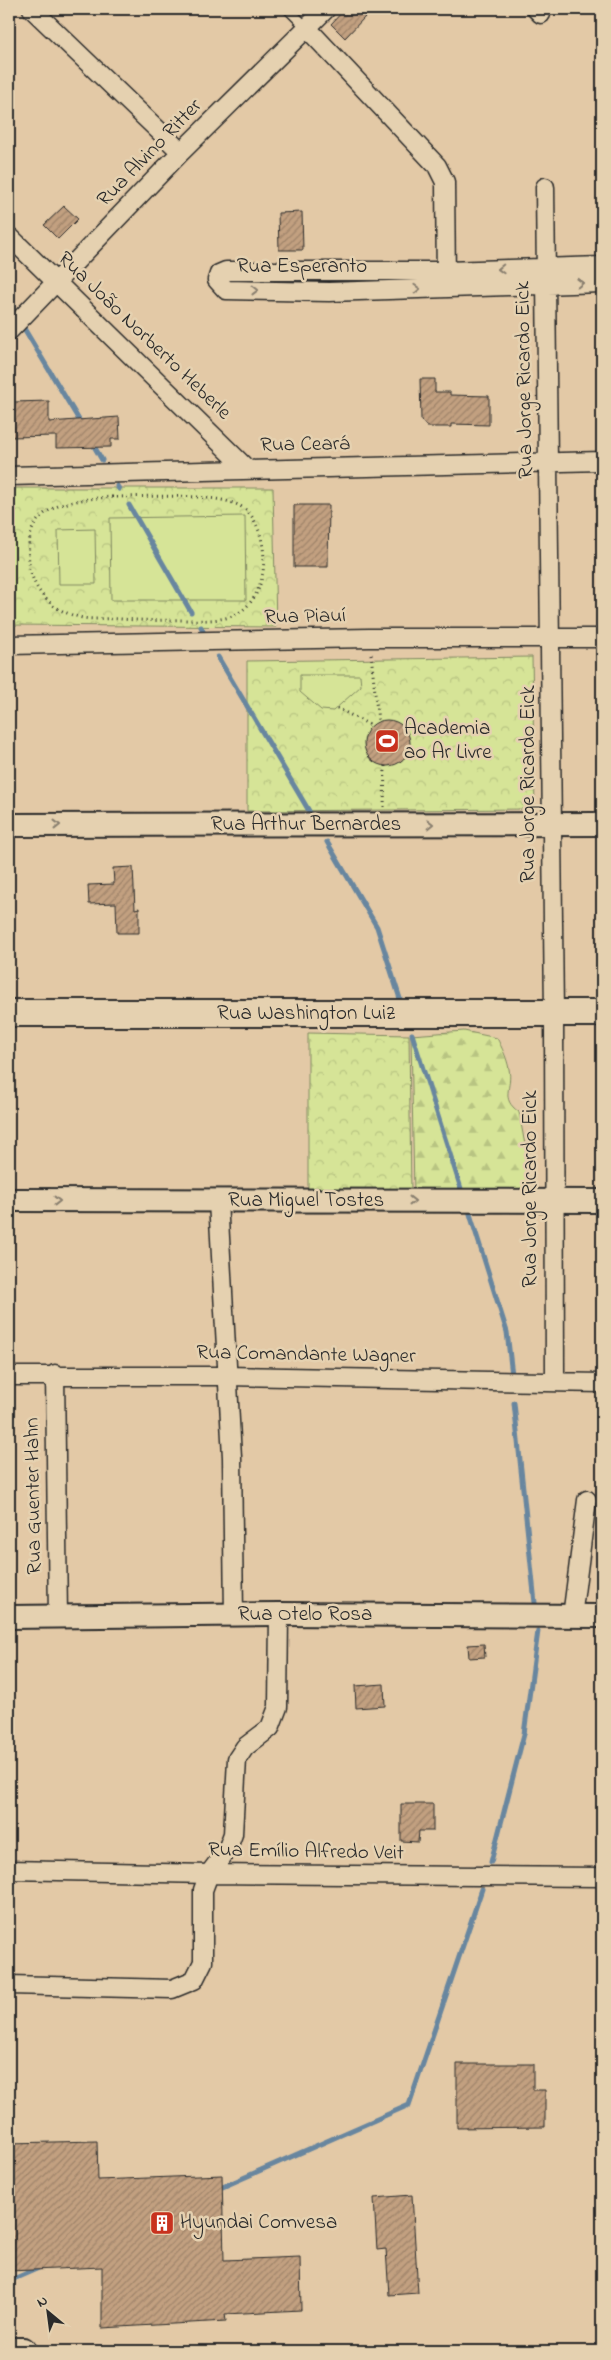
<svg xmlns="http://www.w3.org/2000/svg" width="611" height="2360" font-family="'Indie Flower',sans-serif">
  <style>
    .forest { fill: url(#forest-firs); stroke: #808861 }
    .park { fill: url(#park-crowns); stroke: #808861 }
    .pitch { fill: #d6e497; stroke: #808861 }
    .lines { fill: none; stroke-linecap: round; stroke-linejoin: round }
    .stream { stroke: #67869f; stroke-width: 5 }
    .building { fill: url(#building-hatch); stroke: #2b2b2b }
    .service-casing { stroke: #2b2b2b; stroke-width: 12 }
    .minor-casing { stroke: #2b2b2b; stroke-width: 21 }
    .tertiary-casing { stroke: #2b2b2b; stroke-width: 26 }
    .secondary-casing { stroke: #2b2b2b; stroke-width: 30 }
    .path { stroke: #2b2b2b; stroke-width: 3; stroke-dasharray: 1 4; stroke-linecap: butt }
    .service { stroke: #e5d1b0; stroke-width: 9 }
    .minor { stroke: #e5d1b0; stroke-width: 18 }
    .tertiary { stroke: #e5d1b0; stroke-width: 22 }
    .secondary { stroke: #e5d1b0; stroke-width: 26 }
    .oneway { stroke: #887e6e }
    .labels { text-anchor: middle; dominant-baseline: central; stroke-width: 5; stroke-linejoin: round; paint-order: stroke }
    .street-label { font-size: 21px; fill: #2b2b2b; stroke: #e5d1b0 }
    .poi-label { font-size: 21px; fill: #2b2b2b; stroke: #e5d1b0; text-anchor: start }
  </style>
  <defs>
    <pattern id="forest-firs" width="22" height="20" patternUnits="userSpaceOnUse" patternTransform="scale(1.25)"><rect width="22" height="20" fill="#d6e497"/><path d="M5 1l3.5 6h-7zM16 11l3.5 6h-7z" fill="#b8c482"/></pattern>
    <pattern id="park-crowns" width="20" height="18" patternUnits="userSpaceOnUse" patternTransform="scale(1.25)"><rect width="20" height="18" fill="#d6e497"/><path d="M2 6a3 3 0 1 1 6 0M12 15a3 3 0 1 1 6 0" fill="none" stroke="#b8c482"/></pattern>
    <pattern id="building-hatch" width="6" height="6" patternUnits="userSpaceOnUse" patternTransform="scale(1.25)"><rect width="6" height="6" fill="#c2a080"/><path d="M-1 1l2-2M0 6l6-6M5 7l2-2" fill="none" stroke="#9e8369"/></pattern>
  </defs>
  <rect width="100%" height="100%" fill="#e3c9a6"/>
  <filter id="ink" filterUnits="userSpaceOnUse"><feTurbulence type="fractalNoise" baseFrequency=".02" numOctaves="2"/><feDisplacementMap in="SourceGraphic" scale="10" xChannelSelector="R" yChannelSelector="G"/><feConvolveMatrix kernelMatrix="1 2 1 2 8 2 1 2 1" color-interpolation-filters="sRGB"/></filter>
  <g filter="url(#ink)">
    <path class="forest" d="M464 1031 497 1038C502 1048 507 1058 509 1069 513 1088 499 1098 519 1112L527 1156 528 1182 518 1193H414L411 1035Z"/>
    <path class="park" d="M9 488H273L276 627 9 625Z
      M532 657 535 809 247 811V661Z
      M308 1033 409 1035 411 1193 308 1190Z"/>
    <path class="pitch" d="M245 516 246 600H111L110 518Z
      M95 529 96 584H59L58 530Z
      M300 675H360L361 686 333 711 321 710 300 692Z"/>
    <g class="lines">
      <path class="stream" d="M22 325 82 425
        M91 441 102 460
        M117 486 119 489
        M129 505 191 612
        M201 627 203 631
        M218 657 312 816
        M327 842 377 927 402 1005
        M412 1034 463 1195
        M470 1214 507 1332 512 1375
        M514 1403 535 1603
        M491 1862 524 1734 538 1631
        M218 2189 409 2105 482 1889
        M9 2281 41 2267"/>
    </g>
    <path class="building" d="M345 9H356L365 17 345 38 331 24Z
      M64 206 78 219 58 239 44 225Z
      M302 212 303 250H279L278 213Z
      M420 379H435V392H450V395L489 396V425L451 424V427H427L421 420Z
      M49 401V422L119 417 120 439H111V447L56 448V436L9 437V422H13V402Z
      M294 505H329L328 567H294Z
      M364 743a23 23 0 1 1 46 0a23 23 0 1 1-46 0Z
      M133 867 135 909 139 908V933H117L116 903 89 904 88 885 114 884 113 868Z
      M484 1644 485 1657 469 1658 468 1645Z
      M384 1684 385 1706 356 1708 355 1686Z
      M401 1804H433V1831H419L418 1842 401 1841Z
      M457 2064H533V2090H545V2127L457 2128Z
      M97 2141 98 2180 222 2175 224 2260 300 2257 301 2310 225 2314 226 2321 102 2328V2267L9 2271V2143Z
      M412 2195 418 2293 389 2295 386 2249 377 2250 374 2198Z"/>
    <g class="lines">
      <defs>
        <path id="service" d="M288 9 307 28"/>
        <path id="minor" d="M32 9 181 152
          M536 9 541 14
          M307 28 437 166 445 182 446 282
          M545 187 554 1015 555 1382
          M9 236 247 469
          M602 266 446 271H226L219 274 217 280 226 290 329 292 602 283
          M9 331 181 152 326 9
          M9 476 602 461
          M9 645 369 638H602
          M218 1201 232 1457 234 1615
          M55 1374 58 1618
          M9 1376H228L602 1383
          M572 1617 587 1500
          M9 1870 209 1874 602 1877
          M9 1985 172 1989 194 1980 203 1962V1890L209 1874 227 1850 233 1834 237 1759 245 1747 270 1728 278 1707 279 1614"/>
        <path id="tertiary" d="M9 825 602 824
          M9 1200 602 1201
          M9 1617 279 1614 602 1616"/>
        <path id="secondary" d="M9 1013H602
          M9 2351H23"/>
      </defs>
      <use href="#service" class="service-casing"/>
      <use href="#minor" class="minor-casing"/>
      <use href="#tertiary" class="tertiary-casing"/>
      <use href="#secondary" class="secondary-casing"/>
      <path class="path" d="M112 497C143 497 215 492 240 506 247 510 252 515 255 522 269 548 268 593 240 612 222 624 191 619 170 620 153 621 137 620 120 619 108 618 95 620 83 618 41 609 23 577 30 537 37 501 84 499 112 497Z
        M371 654 378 721
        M337 708 372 726
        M384 807 385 766"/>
      <use href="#service" class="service"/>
      <use href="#minor" class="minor"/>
      <use href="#tertiary" class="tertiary"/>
      <use href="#secondary" class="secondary"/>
    </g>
    <defs><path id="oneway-chevron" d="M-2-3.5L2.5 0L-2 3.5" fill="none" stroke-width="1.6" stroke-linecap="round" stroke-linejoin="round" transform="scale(1.25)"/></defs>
    <g class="oneway">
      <use href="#oneway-chevron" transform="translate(501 269) rotate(178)"/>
      <use href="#oneway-chevron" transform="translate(580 283) rotate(-2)"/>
      <use href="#oneway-chevron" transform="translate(417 289) rotate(-2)"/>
      <use href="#oneway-chevron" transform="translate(255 290) rotate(1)"/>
      <use href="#oneway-chevron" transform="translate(430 824) rotate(-1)"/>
      <use href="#oneway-chevron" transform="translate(57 825)"/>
      <use href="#oneway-chevron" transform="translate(57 1201)"/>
      <use href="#oneway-chevron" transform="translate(412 1201)"/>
    </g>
  </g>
  <defs>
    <symbol id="stadium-square" viewBox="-11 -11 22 22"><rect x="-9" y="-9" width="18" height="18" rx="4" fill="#c8321e" stroke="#e5d1b0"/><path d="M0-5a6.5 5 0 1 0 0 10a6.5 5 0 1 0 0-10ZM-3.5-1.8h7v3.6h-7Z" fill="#fff"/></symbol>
    <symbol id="building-square" viewBox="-11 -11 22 22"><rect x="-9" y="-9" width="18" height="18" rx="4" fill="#c8321e" stroke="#e5d1b0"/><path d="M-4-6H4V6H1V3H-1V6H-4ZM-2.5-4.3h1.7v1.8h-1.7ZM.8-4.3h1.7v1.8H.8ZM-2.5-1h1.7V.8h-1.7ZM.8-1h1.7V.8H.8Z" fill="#fff"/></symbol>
  </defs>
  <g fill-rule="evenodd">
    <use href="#stadium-square" x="373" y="727" width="28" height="28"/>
    <use href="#building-square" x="148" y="2209" width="28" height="28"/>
  </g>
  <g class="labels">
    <g class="street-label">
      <text transform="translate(150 153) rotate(-46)">Rua Alvino Ritter</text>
      <text x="302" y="267">Rua Esperanto</text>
      <text transform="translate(144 336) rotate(44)">Rua João Norberto Heberle</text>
      <text transform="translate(525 380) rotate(-91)">Rua Jorge Ricardo Eick</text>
      <text transform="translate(305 445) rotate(-1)">Rua Ceará</text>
      <text transform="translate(305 617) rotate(-1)">Rua Piauí</text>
      <text transform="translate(529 784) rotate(-90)">Rua Jorge Ricardo Eick</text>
      <text x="306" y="825">Rua Arthur Bernardes</text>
      <text x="306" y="1014">Rua Washington Luiz</text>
      <text transform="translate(531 1189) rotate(-90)">Rua Jorge Ricardo Eick</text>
      <text x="306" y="1201">Rua Miguel Tostes</text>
      <text transform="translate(306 1355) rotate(1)">Rua Comandante Wagner</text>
      <text transform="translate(34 1496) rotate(-91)">Rua Guenter Hahn</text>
      <text x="305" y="1615">Rua Otelo Rosa</text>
      <text transform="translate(306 1852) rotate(1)">Rua Emílio Alfredo Veit</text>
    </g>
    <g class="poi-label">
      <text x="404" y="729">Academia<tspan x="404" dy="24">ao Ar Livre</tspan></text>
      <text x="180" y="2223">Hyundai Comvesa</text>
    </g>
  </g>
  <rect width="611" height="2360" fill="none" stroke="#e5d1b0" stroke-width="30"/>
  <rect x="15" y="15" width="581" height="2330" fill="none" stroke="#2b2b2b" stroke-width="2" filter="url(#ink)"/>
  <g transform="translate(48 2312) rotate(331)" stroke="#e5d1b0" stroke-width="4" paint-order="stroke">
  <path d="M0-4L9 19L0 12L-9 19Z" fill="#2b2b2b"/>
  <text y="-8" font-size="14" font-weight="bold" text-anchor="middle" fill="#2b2b2b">N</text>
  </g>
</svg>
